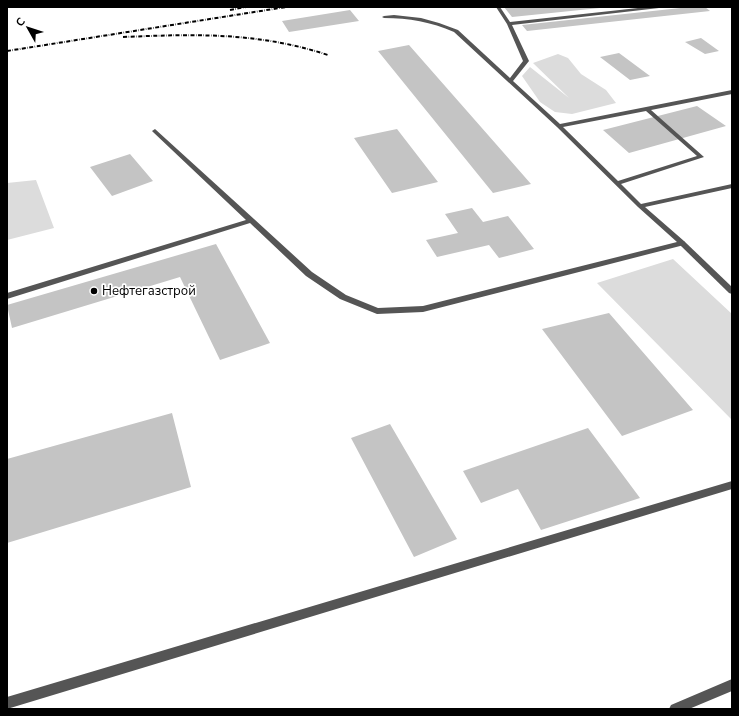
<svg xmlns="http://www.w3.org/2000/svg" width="739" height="716" font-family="'Nunito Sans',sans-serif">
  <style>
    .green { fill: #dcdcdc }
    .building { fill: #c4c4c4 }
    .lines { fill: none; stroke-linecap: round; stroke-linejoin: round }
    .service { fill: #555; fill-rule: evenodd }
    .minor { fill: #555; fill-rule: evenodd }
    .rail { stroke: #000; stroke-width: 2; stroke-dasharray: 4 1.5 0.5 1.5; stroke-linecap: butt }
    .poi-dot { fill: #000; stroke: #fff; stroke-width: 1.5 }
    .labels { text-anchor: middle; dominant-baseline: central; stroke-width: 3.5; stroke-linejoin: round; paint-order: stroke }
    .poi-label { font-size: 13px; fill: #000; stroke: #fff; text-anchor: start }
  </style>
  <rect width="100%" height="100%" fill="#fff"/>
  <path class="green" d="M558 54 568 58 581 74 606 90 616 103 572 114 555 112 540 102 522 76 530 67 569 98 533 63Z
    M36 180 54 228 7 240V183Z
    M673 259 732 314V420L597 283Z"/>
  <path class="building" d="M504 7H600V8L512 17Z
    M690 7H705L710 11 527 31 522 25Z
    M350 10 359 21 289 32 282 21Z
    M701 38 719 51 705 54 685 42Z
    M409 45 531 184 493 193 378 51Z
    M619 53 650 76 630 80 600 57Z
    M697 106 726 126 629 153 603 130Z
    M397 129 438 182 392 193 354 138Z
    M130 154 153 181 112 196 90 167Z
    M472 208 483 222 508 216 534 249 499 258 489 245 437 257 426 240 458 233 445 214Z
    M216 244 270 343 220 360 180 277 12 328 7 305Z
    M609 313 693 410 622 436 542 329Z
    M172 413 191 487 7 543V459Z
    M390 424 457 539 414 557 351 438Z
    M588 428 640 498 541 530 518 489 481 503 463 471Z"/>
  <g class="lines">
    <path class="service" d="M496 7H500L510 22 647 7H661L659 8 512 25 529 61 513 81 560 124 732 90V94L651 110 704 157 621 184 641 204 732 184V188L645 207 684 241 685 243 684 245 423 312 377 314 340 299 306 276 250 223 7 299V293L246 220 153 132 152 131 155 129 254 219 312 272 346 295 378 308 423 306 677 242 638 207 557 127 454 32C431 22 409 18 384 18L382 17 384 16 394 15 421 18 439 23 458 30 510 78 523 61 507 24ZM646 111 697 156 618 181 563 127Z
      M732 481V489L7 709V697Z
      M732 679V691L689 709H669L671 705Z"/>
    <path class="minor" d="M680 241H684L732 287V294L729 293 680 245 679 243Z"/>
    <path class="rail" d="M230 10 246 7
      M123 37C195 34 258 32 328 55
      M7 51 286 7"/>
  </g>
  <circle class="poi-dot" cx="94" cy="291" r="4"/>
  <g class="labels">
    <g class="poi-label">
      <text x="102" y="291">Нефтегазстрой</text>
    </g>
  </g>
  <rect width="739" height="716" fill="none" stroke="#000000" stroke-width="16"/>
  <g transform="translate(28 28) rotate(309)" stroke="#ffffff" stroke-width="3" paint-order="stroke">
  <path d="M0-3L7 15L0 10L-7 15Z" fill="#000000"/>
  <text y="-6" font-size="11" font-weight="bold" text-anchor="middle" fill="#000000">С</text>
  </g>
</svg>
